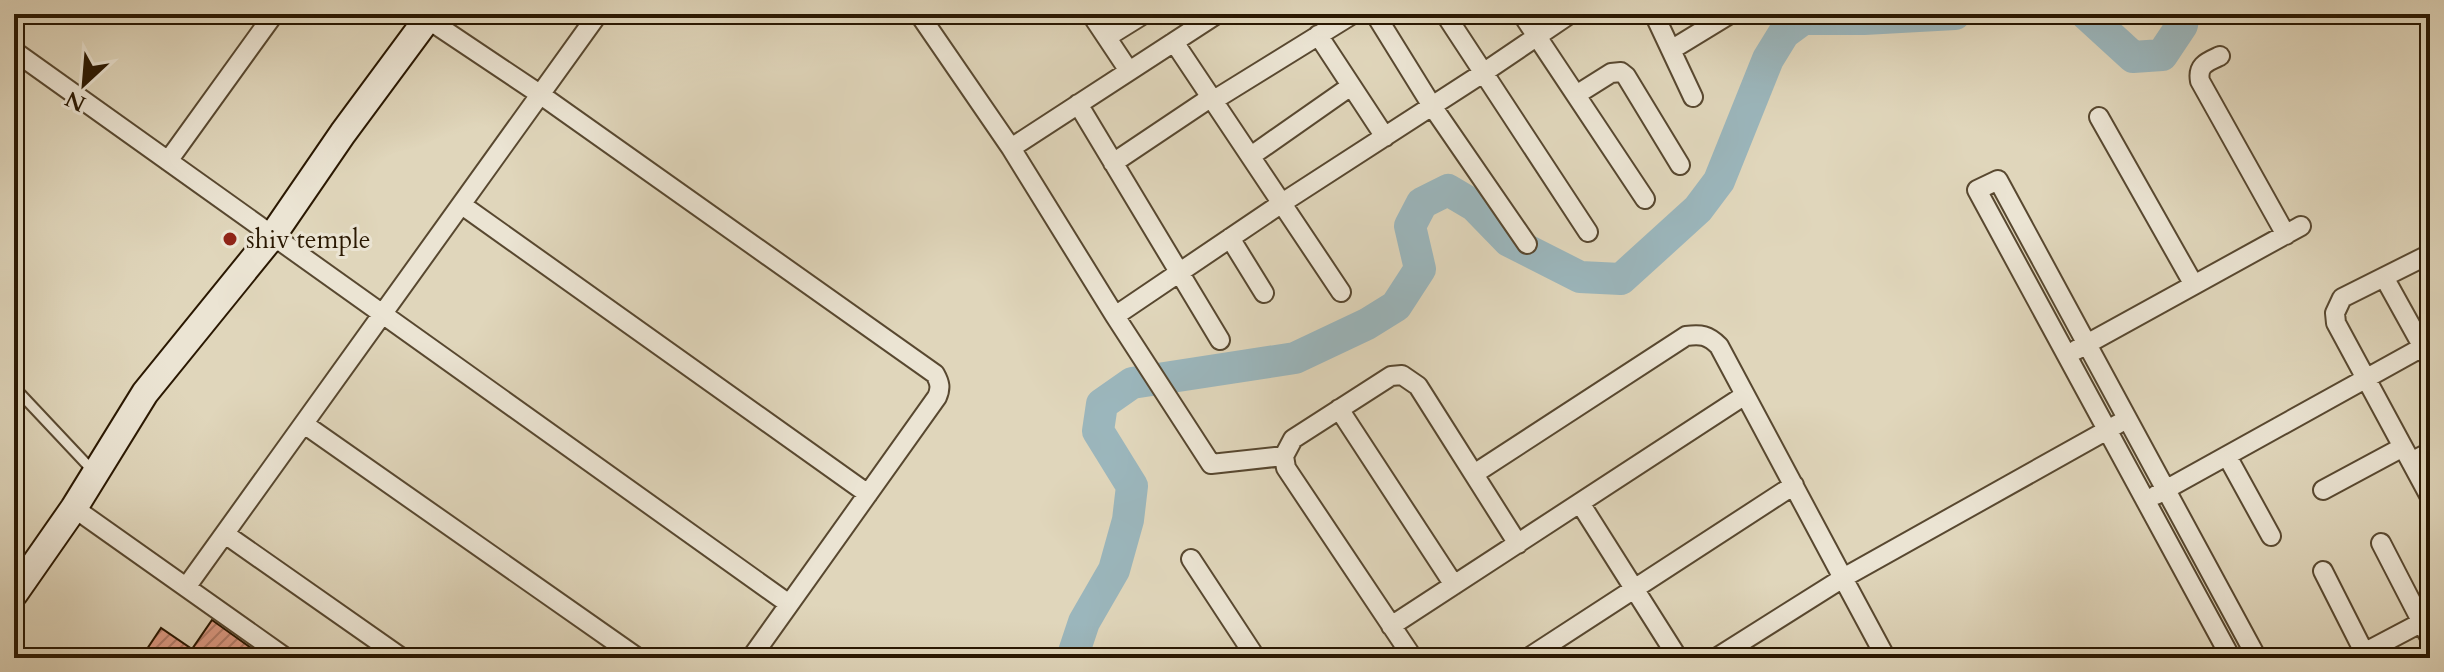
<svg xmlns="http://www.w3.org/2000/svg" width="2444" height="672" font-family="Cardo,serif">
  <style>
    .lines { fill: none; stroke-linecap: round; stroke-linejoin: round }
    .river { stroke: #9bb6bc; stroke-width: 32 }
    .building { fill: url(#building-hatch); stroke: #2a1802; stroke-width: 2 }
    .lane-casing { stroke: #584830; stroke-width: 13 }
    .street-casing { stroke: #584830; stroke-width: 22 }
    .secondary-casing { stroke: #2a1802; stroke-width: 30 }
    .lane { stroke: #ebe4d3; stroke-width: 9 }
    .street { stroke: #ebe4d3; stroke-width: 18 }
    .secondary { stroke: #ebe4d3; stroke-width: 26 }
    .poi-dot { fill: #8f2418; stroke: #ebe4d3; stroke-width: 3 }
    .labels { text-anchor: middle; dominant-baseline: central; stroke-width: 6; stroke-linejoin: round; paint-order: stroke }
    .poi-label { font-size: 26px; fill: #2a1802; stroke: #ebe4d3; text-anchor: start }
  </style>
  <defs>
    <pattern id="building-hatch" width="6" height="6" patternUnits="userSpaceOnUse" patternTransform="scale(2)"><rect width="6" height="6" fill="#dd9b84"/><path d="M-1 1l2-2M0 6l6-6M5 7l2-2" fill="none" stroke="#b37d6a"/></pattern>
  </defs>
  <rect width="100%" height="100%" fill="#e0d6bb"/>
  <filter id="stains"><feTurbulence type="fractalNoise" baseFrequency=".0025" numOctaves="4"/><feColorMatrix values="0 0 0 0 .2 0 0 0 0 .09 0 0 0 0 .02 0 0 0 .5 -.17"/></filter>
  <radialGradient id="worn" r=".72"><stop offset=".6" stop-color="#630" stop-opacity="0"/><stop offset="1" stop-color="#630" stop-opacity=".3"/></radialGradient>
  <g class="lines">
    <path class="river" d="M2086 14 2133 57 2162 55 2182 25 2184 14
      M1072 658 1084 622 1114 570 1128 520 1132 486 1098 431 1102 404 1132 383 1295 358 1367 324 1396 306 1420 269 1410 226 1422 203 1448 190 1475 206 1509 241 1580 277 1621 279 1698 209 1719 181 1768 59 1784 33 1803 19H1864L1955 14"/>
  </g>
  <path class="building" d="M212 620 265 658H141L161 628 192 649Z"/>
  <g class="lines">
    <defs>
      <path id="lane" d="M14 387 93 471"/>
      <path id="street" d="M420 14 541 95 935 374C940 383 941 388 937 397L751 658
        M919 14 1011 148 1115 316 1211 464 1284 456
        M1091 14 1129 71
        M1375 14 1432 106 1527 244
        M1445 14 1588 232
        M1522 14 1645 199
        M1654 14 1693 97
        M1318 35 1385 137
        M1107 37 1144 14
        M1174 42 1341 292
        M1671 50 1730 14
        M14 51 789 604
        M2220 56C2207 62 2197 65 2200 81L2286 235
        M1576 95 1611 73 1621 72 1626 76 1680 165
        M1078 104 1220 340
        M2099 117 2194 285
        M1011 148 1217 14
        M1251 156 1351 86
        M168 161 274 14
        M1113 163 1207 100H1214L1353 14
        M462 205 868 494
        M1230 238 1264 293
        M2430 254 2342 298 2335 313 2336 323 2430 497
        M2384 277 2430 360
        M1115 316 1282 203 1483 73 1570 14
        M2076 350 2301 226
        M1339 409 1454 585
        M304 424 638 658
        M2227 456 2271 536
        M2411 462 2430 452
        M1474 474 1686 336C1701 334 1708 335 1719 346L1843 578 2118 424
        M2323 490 2403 447
        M2156 495 2430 343
        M1580 503 1678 658
        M74 508 286 658
        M225 534 402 658
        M2381 543 2430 638
        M1191 559 1256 658
        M2323 571 2364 652
        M187 586 598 14
        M1391 626 1745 395
        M2356 657 2430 618
        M1413 658 1286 468 1284 456 1293 439 1391 376 1402 375 1418 386 1518 544
        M1528 658 1794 485
        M1716 658 1843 578 1886 658
        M2231 658 1977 190 1998 180 2257 658"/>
      <path id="secondary" d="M14 594 74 508 145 393 273 235 343 133 431 14"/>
    </defs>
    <use href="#lane" class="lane-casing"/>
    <use href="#street" class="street-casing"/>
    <use href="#secondary" class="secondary-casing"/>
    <use href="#lane" class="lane"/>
    <use href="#street" class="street"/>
    <use href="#secondary" class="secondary"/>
  </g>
  <circle class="poi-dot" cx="230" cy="239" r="8"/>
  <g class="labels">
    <g class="poi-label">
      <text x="246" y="239">shiv temple</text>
    </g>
  </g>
  <rect width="2444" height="672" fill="none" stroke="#e0d6bb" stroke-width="48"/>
  <rect x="16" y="16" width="2412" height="640" fill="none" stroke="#2a1802" stroke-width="4"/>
  <rect x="24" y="24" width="2396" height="624" fill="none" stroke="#2a1802" stroke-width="2"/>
  <g transform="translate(84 84) rotate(206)" stroke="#ebe4d3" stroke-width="6" paint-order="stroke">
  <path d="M0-6L14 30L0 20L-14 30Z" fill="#2a1802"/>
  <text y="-12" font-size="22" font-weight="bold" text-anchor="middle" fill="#2a1802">N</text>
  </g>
  <rect width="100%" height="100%" filter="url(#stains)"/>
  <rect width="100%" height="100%" fill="url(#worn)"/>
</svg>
